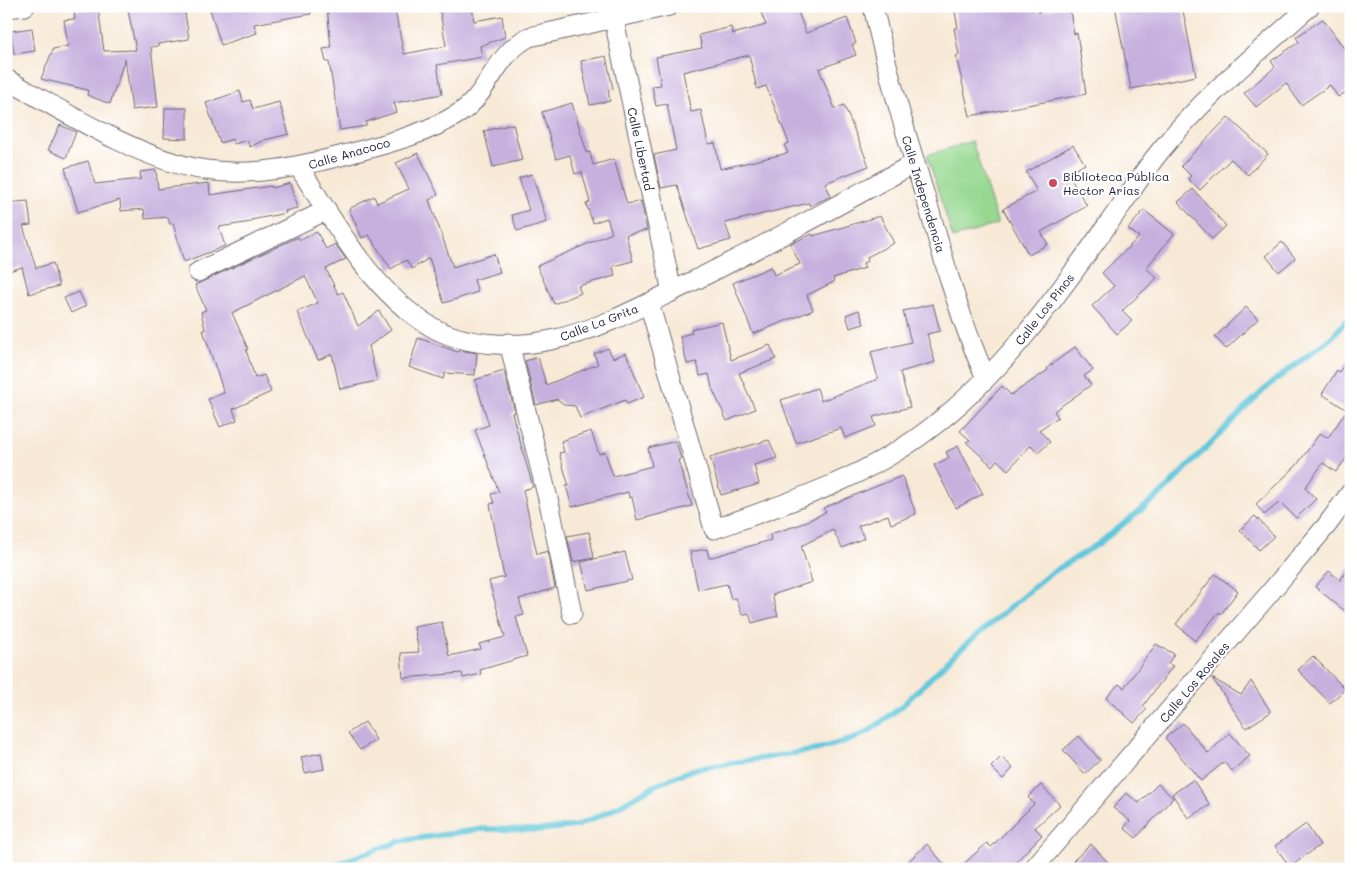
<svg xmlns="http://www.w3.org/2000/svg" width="1357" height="875" font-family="Mali,sans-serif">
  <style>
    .green { fill: #95d890; stroke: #5c7d66 }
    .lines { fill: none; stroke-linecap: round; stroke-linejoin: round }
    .stream { stroke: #60c7dc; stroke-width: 5.5 }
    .building { fill: #c6b1de; fill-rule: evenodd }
    .street-casing { stroke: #6d6871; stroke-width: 21 }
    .street { stroke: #fff; stroke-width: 19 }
    .poi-dot { fill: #d1495b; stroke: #fff; stroke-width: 2 }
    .labels { text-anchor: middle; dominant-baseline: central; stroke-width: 4.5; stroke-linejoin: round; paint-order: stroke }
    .street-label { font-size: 12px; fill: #22223b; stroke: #fff }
    .poi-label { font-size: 12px; fill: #22223b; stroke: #fff; text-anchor: start }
  </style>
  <rect width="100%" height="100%" fill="#fff"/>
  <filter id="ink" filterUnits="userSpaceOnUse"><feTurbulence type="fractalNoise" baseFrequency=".02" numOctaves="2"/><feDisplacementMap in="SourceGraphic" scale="10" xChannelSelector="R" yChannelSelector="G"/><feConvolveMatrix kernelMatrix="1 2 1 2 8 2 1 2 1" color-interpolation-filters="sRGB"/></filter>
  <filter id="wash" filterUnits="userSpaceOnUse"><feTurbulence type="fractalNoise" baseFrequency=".0096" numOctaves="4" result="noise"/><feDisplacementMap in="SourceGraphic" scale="20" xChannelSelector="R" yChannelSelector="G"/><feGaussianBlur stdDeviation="1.12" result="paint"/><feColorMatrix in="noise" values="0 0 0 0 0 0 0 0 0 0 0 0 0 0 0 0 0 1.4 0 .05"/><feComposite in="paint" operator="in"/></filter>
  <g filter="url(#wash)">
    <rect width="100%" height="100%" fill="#f7e9d6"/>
    <path class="green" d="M972 141 998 224 953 238 927 155Z"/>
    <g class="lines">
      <path class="stream" d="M321 869 401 841 481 829 540 830 576 826 610 811 656 785 694 769 815 750 853 739 869 731 901 707 956 653 1048 575 1098 544 1161 494 1249 404 1274 381 1331 338 1351 315"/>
    </g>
    <g id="blocks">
      <path class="building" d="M150 6H184L189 39 158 44V46L151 47 158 107 132 110 125 58 110 104 87 95 88 90 41 79 53 49 68 46 64 20 75 19 74 11 98 7 104 51 136 50 128 10Z
        M209 6H310L311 14 254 24 257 33 221 45Z
        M327 6H394L404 54 446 46 439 6H472L474 21 502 16 505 37 480 46 482 57 437 65 442 94 394 103 397 112 366 122V126L340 130 329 62H326L323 49 331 48Z
        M777 6H796L806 33 847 18 856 43 852 45 856 55 819 69 835 109 844 105 869 166 825 183 831 196 810 206 809 203 725 223 731 240 698 249 677 185 661 188 654 155 676 150 667 104 656 106 652 86 661 85 656 57 702 48 699 35 731 27 733 34 766 25 761 13ZM749 55 757 89 766 86 789 143 784 145 788 153 720 169 715 143 708 144 701 110 691 112 683 72Z
        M954 6H1037L1038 12 1069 6 1074 34 1077 33 1086 94 970 116 956 56 959 55 954 28H958Z
        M1115 6H1182L1196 76 1131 89Z
        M1323 19 1351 58V89L1338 97 1330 85 1301 105 1286 83 1256 107 1244 93 1275 67 1271 61 1299 42 1296 37Z
        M32 28 35 51 14 54 11 31Z
        M606 56 613 89 608 90 610 101 590 105 581 61Z
        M240 91 243 102 250 100 253 109 279 102 289 134 264 140 250 147 247 140 234 144 232 139 220 143 206 103Z
        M572 103 587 153 590 152 593 165 614 159 627 204 641 201 647 230 626 235 633 261 613 266 615 276 578 286 581 293 554 304 537 266 612 233 607 218 593 223 586 204 590 202 582 172 575 174 570 155 556 159 542 112Z
        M165 108H187V139L164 138Z
        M1228 117 1268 154 1248 175 1231 159 1200 190 1188 179 1191 176 1181 166Z
        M513 124 522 160 493 167 484 131Z
        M60 125 76 132 66 158 48 150Z
        M1073 145 1085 164 1068 174 1087 206 1041 232 1048 244 1029 255 1003 209 1037 191 1026 172Z
        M418 153 438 195 429 200 453 267 494 254 500 272 474 280 478 292 444 303 429 258 412 269 406 260 391 269 369 235 362 238 349 209 374 196 377 203 409 189 396 163Z
        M88 161 95 184 141 179 140 172 156 170 158 189 209 183 210 195 271 186 272 188 290 183 297 208 285 211 286 213 251 220V222L219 227 225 246 184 262 173 223 170 224 168 217 145 219 144 209 121 211 120 200 78 212 65 168Z
        M532 174 547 222 517 231 512 215 529 210 519 178Z
        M1193 189 1226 226 1212 239 1178 202Z
        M28 201 31 225 23 226 36 268 53 263 59 286 29 294 22 267 6 272V203Z
        M1144 210 1174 234 1146 268 1157 278 1122 311 1132 321 1117 334 1092 306 1114 286 1102 273 1139 237 1128 229Z
        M880 216 894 243 867 257 868 261 863 263 865 268 833 278 834 282 807 295 813 310 753 334 733 283 771 267 774 275 800 264 790 244 812 234 813 236Z
        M317 232 326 249 335 244 346 259 326 269 338 294 343 292 358 326 379 311 391 330 369 346 377 381 340 389 332 354 318 360 297 312 318 303 305 276 232 313 248 349 246 350 255 378 264 375 271 392 233 409 237 420 220 427 208 399 224 393 203 330 205 329 201 312 206 310 195 285 298 237 300 240Z
        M1282 242 1295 258 1279 272 1266 256Z
        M79 292 86 306 71 313 64 298Z
        M933 304 940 331 927 334 935 362 900 372 910 407 873 417 876 426 845 438 841 428 796 443 781 400 817 388 821 401 878 379 871 352 911 342 903 311Z
        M1246 307 1258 319 1226 349 1215 337Z
        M859 310 864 324 850 328 846 315Z
        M722 322 731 360 770 345 776 359 739 373 755 409 727 421 712 388 709 374 700 376 697 362 687 364 680 336 692 333 691 329Z
        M418 338 458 352 459 350 477 353 475 375 445 373 443 379 409 367Z
        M1075 347 1093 370 1084 376 1091 385 1054 411 1058 417 1039 430 1050 442 1038 453 1031 445 1008 470 997 460 992 466 966 442 970 440 960 431 1002 386 1011 395 1048 370 1047 368Z
        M608 348 613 358 626 353 644 397 627 404 625 400 580 418 575 406 565 405 557 399 536 405 525 361 538 357 546 385 598 364 594 354Z
        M1351 355V452L1336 472 1323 463 1305 488 1316 499 1296 518 1280 502 1264 515 1256 504 1297 465 1320 433 1328 438 1347 410 1322 394 1337 370 1339 372Z
        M504 371 515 412 512 413 533 487 523 490 537 554 548 551 555 588 519 599 524 615 516 617 527 656 480 670 481 674 463 678 462 673 403 678 401 653 419 652 414 627 442 622 449 656 481 649 479 644 505 637 489 581 504 577 490 504 494 503 491 494 499 492 475 430 489 425 475 380Z
        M591 431 599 454 605 452 613 476 652 466 648 448 676 441 681 459 678 460 692 506 637 520 632 497 629 498 628 492 572 507 566 486H569L559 453 564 452 561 441Z
        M769 440 777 458 754 465 759 484 721 495 710 457Z
        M958 446 983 494 956 508 934 465 949 458 946 452Z
        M902 476 916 514 891 524 888 515 858 526 864 538 842 548 833 530 801 546 812 582 772 595 778 616 752 623 749 613 742 615 736 598 731 599 727 584 698 590 690 552 707 549 709 558 771 540 770 534 799 525 826 512 823 508Z
        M1255 516 1274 536 1259 550 1240 530Z
        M589 532 594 558 573 562 567 536Z
        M625 552 632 580 588 590 581 562Z
        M1351 565V616L1315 587 1329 571 1340 580Z
        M1215 574 1238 591 1221 614 1219 612 1195 641 1176 624Z
        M1156 644 1174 654 1168 664 1173 666 1143 706 1147 709 1134 723 1106 698 1119 684 1124 688Z
        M1313 656 1345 689 1330 703 1298 670Z
        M1212 678 1241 695 1251 681 1271 712 1246 728Z
        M365 722 376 740 360 750 348 733Z
        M1183 723 1208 753 1230 733 1250 756 1232 771 1224 762 1201 781 1165 738Z
        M1079 736 1100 760 1085 774 1063 750Z
        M321 753 324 769 305 773 301 757Z
        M1001 757 1013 768 1003 779 991 767Z
        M1193 780 1210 805 1188 818 1172 794Z
        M1158 784 1173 798 1136 838 1124 828 1130 821 1113 808 1126 793 1139 803Z
        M1041 785 1060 805 1035 828 1042 835 1009 869H958L987 843 991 847 1034 804 1028 797Z
        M1306 824 1320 845 1290 867 1275 846Z
        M927 844 948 869H900Z
        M1091 844 1114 869H1081L1073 861Z"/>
    </g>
  </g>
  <g filter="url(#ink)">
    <use href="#blocks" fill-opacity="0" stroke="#6d6871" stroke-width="1"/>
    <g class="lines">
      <defs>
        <path id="street" d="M611 6 672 292
          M873 6C888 76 909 144 930 212 946 268 962 325 986 378
          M6 8 25 6
          M6 79C61 110 144 162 206 170 255 177 302 166 348 154 385 144 426 134 458 114 490 94 493 56 529 37L669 6
          M299 167C335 223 371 291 430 326 463 346 514 348 551 340 596 331 637 309 677 289 758 250 836 206 915 163
          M198 272 327 210
          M649 303 714 529C788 503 865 478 928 430 1008 370 1065 284 1123 203 1135 185 1147 167 1161 150 1204 96 1259 52 1310 6
          M509 343 550 507 572 614
          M1033 869 1268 595 1327 525 1351 492"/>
      </defs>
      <use href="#street" class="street-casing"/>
      <use href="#street" class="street"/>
    </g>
  </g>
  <circle class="poi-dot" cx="1053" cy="183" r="5"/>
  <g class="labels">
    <g class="street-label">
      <text transform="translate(641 149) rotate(78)">Calle Libertad</text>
      <text transform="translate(349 153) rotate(-16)">Calle Anacoco</text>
      <text transform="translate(924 194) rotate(73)">Calle Independencia</text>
      <text transform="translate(1044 309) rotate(-52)">Calle Los Pinos</text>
      <text transform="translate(599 322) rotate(-21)">Calle La Grita</text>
      <text transform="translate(1194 682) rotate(-50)">Calle Los Rosales</text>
    </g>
    <g class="poi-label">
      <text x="1063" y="176">Biblioteca Pública<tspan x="1063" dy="14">Hector Arias</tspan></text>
    </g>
  </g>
  <rect width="1357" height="875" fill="none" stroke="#fff" stroke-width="25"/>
</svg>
